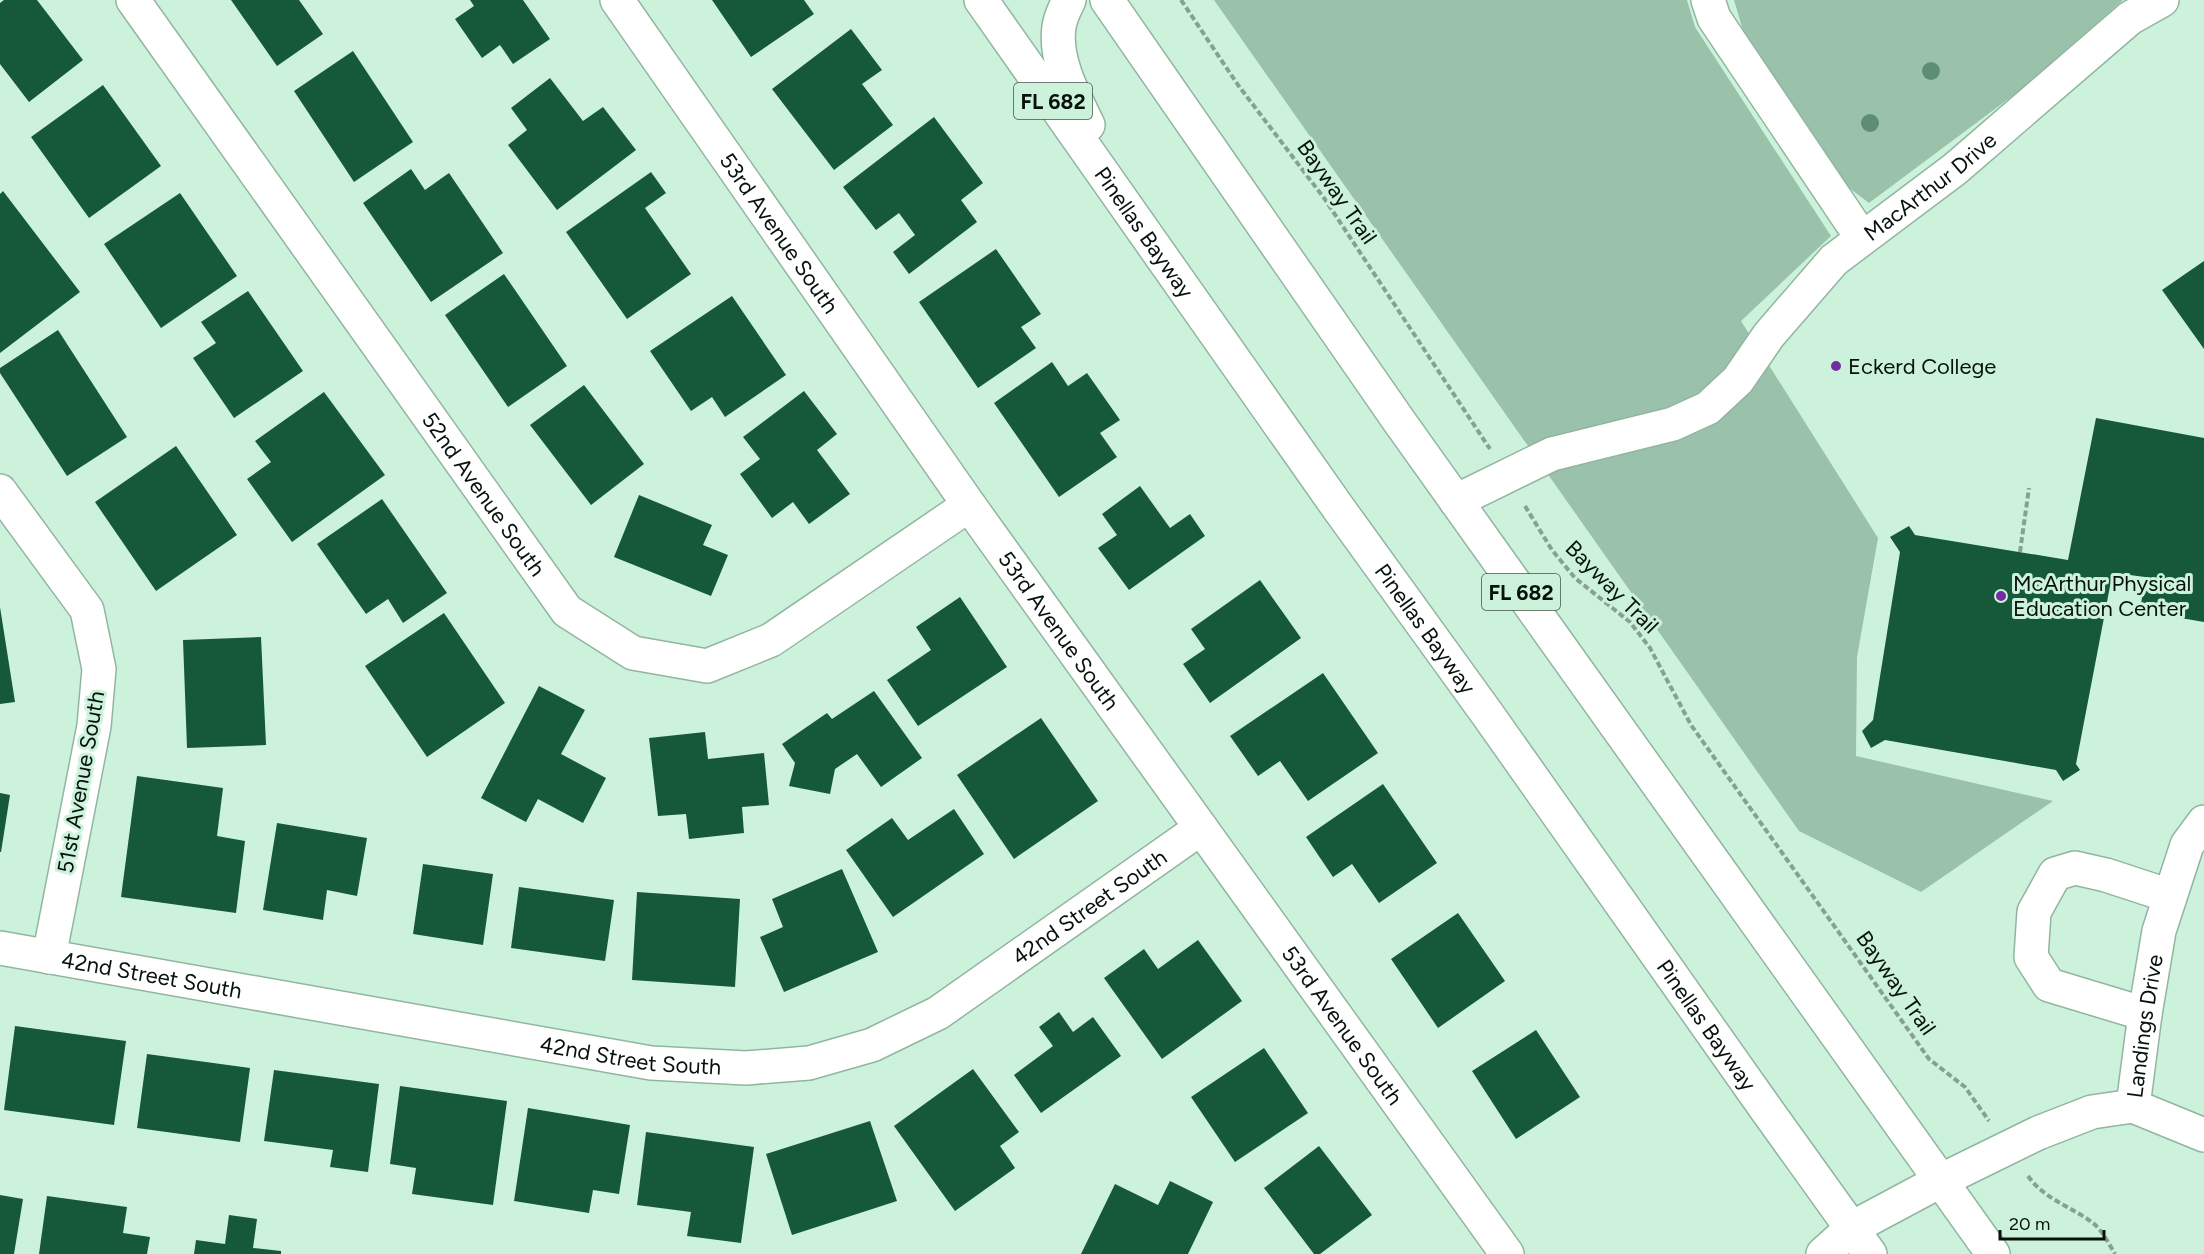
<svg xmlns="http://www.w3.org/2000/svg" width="2204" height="1254" font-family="Figtree,sans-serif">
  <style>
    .green { fill: #9ac2aa }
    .building { fill: #15593a }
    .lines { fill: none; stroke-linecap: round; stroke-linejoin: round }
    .minor-casing { stroke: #92b5a0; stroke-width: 36 }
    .major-casing { stroke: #92b5a0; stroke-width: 36 }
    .path { stroke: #85a190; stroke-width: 4; stroke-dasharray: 6 3; stroke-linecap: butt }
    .minor { stroke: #fff; stroke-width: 33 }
    .major { stroke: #fff; stroke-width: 33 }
    .tree { fill: #5e8d76 }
    .poi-dot { fill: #732da1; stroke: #cdf2db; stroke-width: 2 }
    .labels { text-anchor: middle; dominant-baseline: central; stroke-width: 6; stroke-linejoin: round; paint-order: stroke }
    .shield { fill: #cdf2db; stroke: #425549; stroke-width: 1.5 }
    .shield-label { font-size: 21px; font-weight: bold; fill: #06120b }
    .street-label { font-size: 22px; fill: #06120b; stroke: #cdf2db }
    .poi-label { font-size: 22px; fill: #06120b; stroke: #cdf2db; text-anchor: start }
  </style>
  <rect width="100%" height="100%" fill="#cdf2db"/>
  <path class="green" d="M1214 0H1687L1695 27 1831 236 1741 321 1878 538 1857 657 1856 756 2053 801 1921 892 1799 831Z
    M1734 0H2123L2023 88 1869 203 1828 172 1744 34Z"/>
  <path class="building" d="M4 0H37L83 60 29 102 0 64V3Z
    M231 0H299L323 34 277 66Z
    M470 0H523L550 39 513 64 500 45 482 58 455 19 474 6Z
    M712 0H804L814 14 751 57Z
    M851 29 882 70 862 84 893 125 834 170 772 89Z
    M353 51 413 142 354 182 294 91Z
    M550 78 583 121 603 107 636 150 557 210 508 145 527 130 511 108Z
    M103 85 161 166 89 218 31 137Z
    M934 117 983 183 961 200 977 222 909 274 893 252 915 235 899 213 876 230 843 187Z
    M411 169 425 190 449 173 503 253 431 302 363 203Z
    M651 172 666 193 645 208 691 274 627 319 566 232Z
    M3 191 80 292 0 353V194Z
    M180 193 237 276 161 328 104 244Z
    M996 249 1041 314 1021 327 1036 348 978 388 919 302Z
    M2204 261V349L2162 290Z
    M504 274 567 366 508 407 445 315Z
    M248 291 303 371 234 418 193 358 216 343 201 322Z
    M732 296 786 375 725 417 712 397 691 411 650 351Z
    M58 330 127 437 67 476 0 373V368Z
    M1052 362 1068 386 1087 373 1120 420 1100 433 1117 457 1059 497 994 403Z
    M584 385 644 464 591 505 530 425Z
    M804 391 837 434 817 450 850 494 809 524 793 502 772 518 740 474 760 459 743 437Z
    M324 392 385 475 292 542 247 479 271 462 255 441Z
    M2096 418 2204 438V622L2140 611 2145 577 2122 574 2111 581 2076 764 2080 770 2063 781 2056 770 1885 740 1871 748 1862 731 1873 720 1900 552 1890 537 1909 526 1915 535 2068 560Z
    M176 446 237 535 156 591 95 502Z
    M1140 486 1170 528 1190 514 1205 536 1129 590 1098 548 1117 535 1102 514Z
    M639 495 712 525 703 545 728 555 711 596 614 557Z
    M382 499 447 593 403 623 388 599 366 614 317 544Z
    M1260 580 1301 638 1210 703 1183 664 1205 649 1191 629Z
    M960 597 1007 667 918 726 887 680 931 650 916 627Z
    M0 607 15 702 0 704Z
    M444 613 505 703 427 757 365 666Z
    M261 637 266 745 187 748 183 640Z
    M1323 673 1378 753 1308 801 1280 761 1258 776 1230 736Z
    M539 686 585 710 561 754 606 778 583 823 538 799 526 822 481 798Z
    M874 691 922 758 881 787 857 754 835 769 830 794 789 786 795 763 782 744 827 713 832 719Z
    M1041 718 1098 801 1014 859 957 775Z
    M705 732 708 759 764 753 769 805 742 807 744 833 689 839 686 814 658 816 649 738Z
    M137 776 223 788 217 836 245 841 236 913 121 897Z
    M1383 784 1437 863 1379 903 1352 864 1333 877 1306 837Z
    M0 793 10 795 1 852H0Z
    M954 809 984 854 893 917 846 850 892 818 908 840Z
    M277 823 367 838 357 896 327 890 323 920 263 910Z
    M423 864 493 874 483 945 413 934Z
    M842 869 878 952 784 992 760 937 783 927 772 899Z
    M519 887 614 900 605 961 511 948Z
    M637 892 740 899 735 987 632 980Z
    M1458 913 1505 981 1438 1028 1391 959Z
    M1198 940 1242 1001 1162 1059 1104 978 1144 949 1158 969Z
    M1059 1012 1073 1032 1093 1017 1121 1056 1041 1113 1014 1075 1053 1046 1039 1027Z
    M15 1026 126 1041 114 1125 4 1110Z
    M1536 1030 1580 1097 1516 1139 1472 1071Z
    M1264 1048 1308 1113 1235 1162 1191 1097Z
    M147 1054 250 1068 240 1142 137 1128Z
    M973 1069 1019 1132 1000 1146 1015 1168 955 1211 894 1126Z
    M274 1070 379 1084 368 1172 330 1167 333 1150 264 1141Z
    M400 1086 507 1101 493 1205 412 1194 416 1168 390 1164Z
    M528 1108 630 1125 619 1194 593 1190 589 1213 514 1201Z
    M870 1121 897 1201 792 1235 766 1154Z
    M646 1132 754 1147 741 1243 687 1236 691 1212 637 1205Z
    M1319 1146 1372 1215 1320 1254H1314L1264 1188Z
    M1170 1181 1213 1202 1188 1254H1081L1115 1184 1158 1205Z
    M0 1195 23 1199 14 1254H0Z
    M47 1196 127 1207 123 1233 150 1237 147 1254H39Z
    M229 1215 257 1219 253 1248 281 1251V1254H194L196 1240 225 1244Z"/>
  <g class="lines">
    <defs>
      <g id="minor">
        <path id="s1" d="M133 0 567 611 633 653 707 666 771 640 969 505"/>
        <path id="s2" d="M617 0 969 505 1507 1254"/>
        <path d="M1708 0 1714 18 1862 238"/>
        <path d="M0 491 87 610 99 669 94 726 49 957"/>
        <path id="s3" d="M1456 501 1552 454 1673 424 1708 408 1738 380 1769 335 1834 260 1955 169 2130 18 2162 0"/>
        <path id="s4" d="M0 948 651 1063 746 1068 809 1063 872 1045 938 1013 1201 828"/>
        <path d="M2145 1014 2049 985 2031 957 2034 912 2055 874 2075 868 2106 875 2170 896"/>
        <path d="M2133 1106 2204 1135"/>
        <path id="s5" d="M1823 1254 1852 1228 1940 1181 2038 1133 2092 1112 2133 1106 2145 1014 2159 931 2187 845 2204 822"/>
      </g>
      <g id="major">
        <path id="s6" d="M981 0 1339 509 1488 715 1766 1109 1870 1254"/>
        <path d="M1069 0C1065 8 1060 18 1059 27 1054 60 1074 96 1088 125"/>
        <path d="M1107 0 1399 421 1993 1254"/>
      </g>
    </defs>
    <use href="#minor" class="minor-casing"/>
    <use href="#major" class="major-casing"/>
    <path class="path" d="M1181 0 1238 85 1324 198 1490 449
      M1525 506 1552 550 1575 578 1630 622 1650 648 1691 725 1929 1059 1965 1087 1989 1121
      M2020 552 2029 488
      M2028 1176C2044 1199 2072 1207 2093 1223 2102 1230 2109 1244 2115 1254"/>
    <use href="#minor" class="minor"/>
    <use href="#major" class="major"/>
  </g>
  <g class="tree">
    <circle cx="1931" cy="71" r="9"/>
    <circle cx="1870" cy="123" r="9"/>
  </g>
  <g class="poi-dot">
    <circle cx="1836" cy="366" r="6"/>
    <circle cx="2001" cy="596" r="6"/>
  </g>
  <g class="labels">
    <g class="shield">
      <rect x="1014" y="83" width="78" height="36" rx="4.5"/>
      <rect x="1482" y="574" width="78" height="36" rx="4.5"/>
    </g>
    <g class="shield-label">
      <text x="1053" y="101">FL 682</text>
      <text x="1521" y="592">FL 682</text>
    </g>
    <g class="street-label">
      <text stroke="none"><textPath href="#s3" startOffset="586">MacArthur Drive</textPath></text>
      <text transform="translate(1337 192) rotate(55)">Bayway Trail</text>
      <text stroke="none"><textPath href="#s6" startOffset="284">Pinellas Bayway</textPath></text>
      <text stroke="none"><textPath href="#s2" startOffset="284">53rd Avenue South</textPath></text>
      <text stroke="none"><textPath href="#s1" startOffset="606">52nd Avenue South</textPath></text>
      <text transform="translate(1612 587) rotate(45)">Bayway Trail</text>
      <text stroke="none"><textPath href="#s6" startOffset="770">Pinellas Bayway</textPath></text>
      <text stroke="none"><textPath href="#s2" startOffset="770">53rd Avenue South</textPath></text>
      <text transform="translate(81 782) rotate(-80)">51st Avenue South</text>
      <text stroke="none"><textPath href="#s4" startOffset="1143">42nd Street South</textPath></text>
      <text stroke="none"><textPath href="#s4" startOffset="154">42nd Street South</textPath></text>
      <text transform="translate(1896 983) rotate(55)">Bayway Trail</text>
      <text stroke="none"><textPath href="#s2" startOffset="1256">53rd Avenue South</textPath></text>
      <text stroke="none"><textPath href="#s6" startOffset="1256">Pinellas Bayway</textPath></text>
      <text stroke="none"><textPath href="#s5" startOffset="428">Landings Drive</textPath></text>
      <text stroke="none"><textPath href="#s4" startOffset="640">42nd Street South</textPath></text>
    </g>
    <g class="poi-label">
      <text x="1848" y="366">Eckerd College</text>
      <text x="2013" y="583">McArthur Physical<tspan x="2013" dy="25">Education Center</tspan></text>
    </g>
  </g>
  <path d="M2000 1230v9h104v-9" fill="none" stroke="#06120b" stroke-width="3"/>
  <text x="2009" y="1230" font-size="18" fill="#06120b" stroke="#cdf2db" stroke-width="4.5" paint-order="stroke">20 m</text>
</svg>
